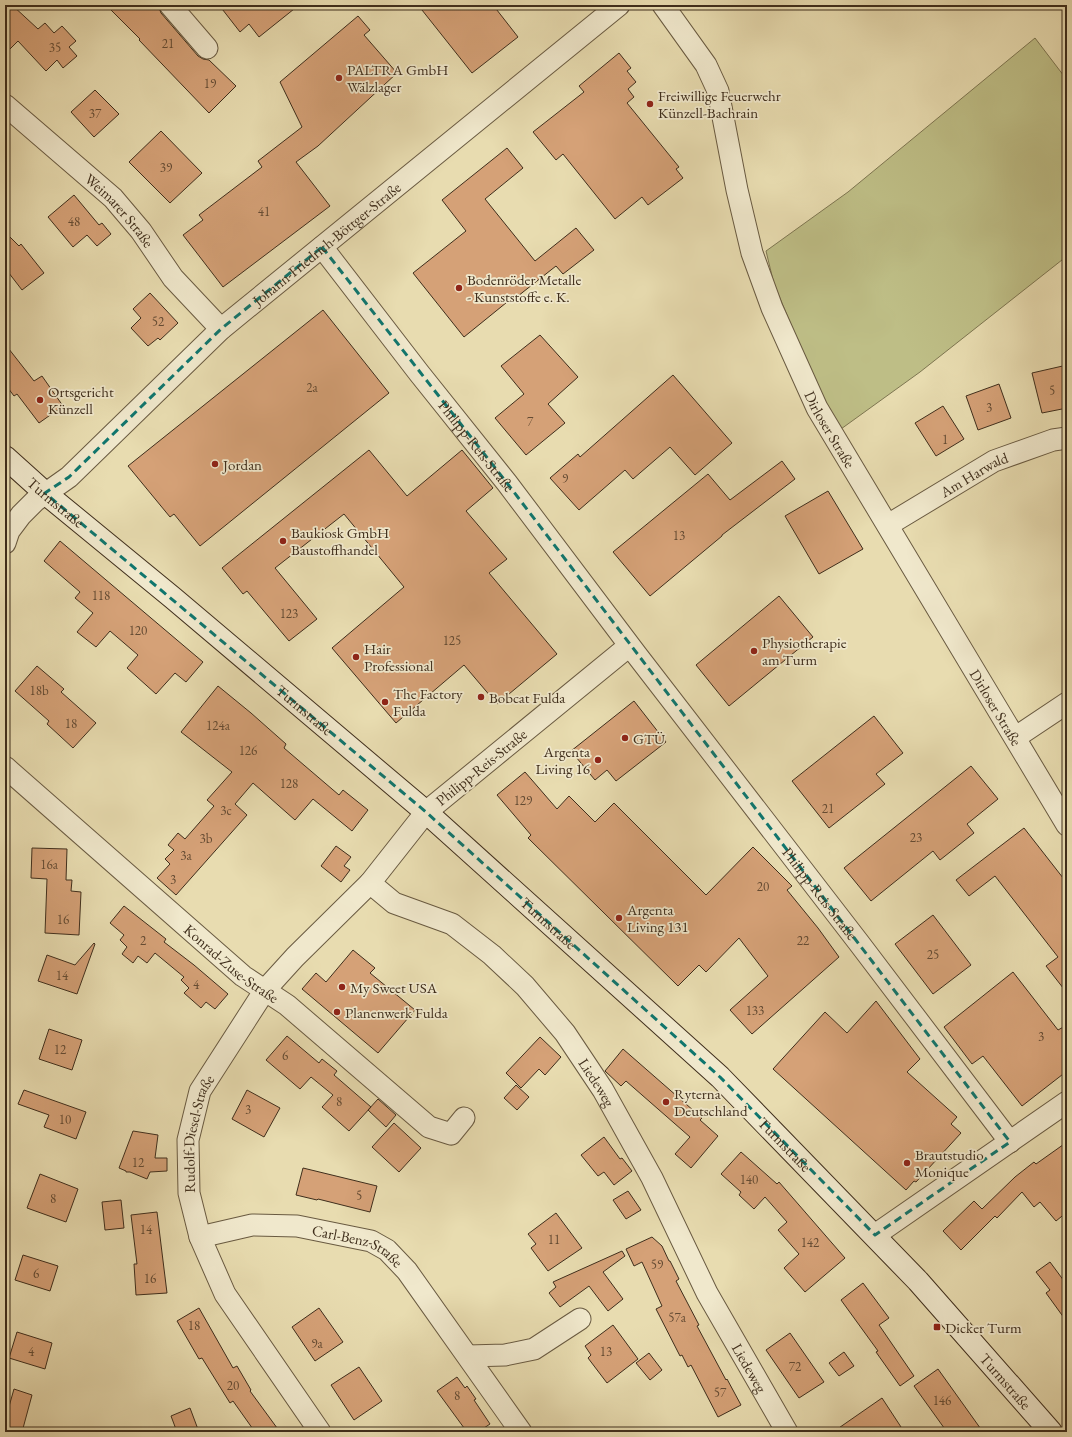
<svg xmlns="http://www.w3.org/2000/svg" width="1072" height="1437" font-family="'EB Garamond',serif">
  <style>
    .green { fill: #bebe86; stroke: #7e7651 }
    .building { fill: #d5a177; stroke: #3f2e1c }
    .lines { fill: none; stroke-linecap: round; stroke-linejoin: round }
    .street-casing { stroke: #695a41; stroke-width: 23 }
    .secondary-casing { stroke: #3f2e1c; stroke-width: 24 }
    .street { stroke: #f0e8cc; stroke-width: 21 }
    .secondary { stroke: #f0e8cc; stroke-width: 22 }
    .marked { fill: none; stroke: #0f766e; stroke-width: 3; stroke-dasharray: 8 5; stroke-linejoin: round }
    .poi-dot { fill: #8f2418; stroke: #f0e8cc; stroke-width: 1.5 }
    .labels { text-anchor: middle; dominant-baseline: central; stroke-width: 3.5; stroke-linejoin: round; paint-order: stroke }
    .number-label { font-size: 13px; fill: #644b33 }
    .poi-label { font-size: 15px; fill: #3f2e1c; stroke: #f0e8cc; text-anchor: start }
    .street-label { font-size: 15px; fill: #3f2e1c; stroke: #f0e8cc }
  </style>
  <rect width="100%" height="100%" fill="#e8dcb0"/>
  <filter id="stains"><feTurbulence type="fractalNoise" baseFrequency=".005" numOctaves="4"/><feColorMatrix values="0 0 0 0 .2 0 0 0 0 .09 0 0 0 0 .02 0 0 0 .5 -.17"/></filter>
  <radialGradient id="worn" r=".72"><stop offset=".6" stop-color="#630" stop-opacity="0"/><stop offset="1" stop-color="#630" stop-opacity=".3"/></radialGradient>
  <path class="green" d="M1035 38 1067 80V256L920 372 841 429 820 394 774 284 766 251 848 192Z"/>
  <path class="building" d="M5 5H12L38 29 45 23 54 33 62 26 76 41 69 47 77 56 63 68 57 60 46 71 18 41 5 54Z
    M106 5H158L161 13 198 56 203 59 209 60 236 86 209 113 139 40 140 39Z
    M219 5H299L259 37 249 24 240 32Z
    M418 5H493L518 37 472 73Z
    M358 16 370 30 364 35 397 73 318 146 296 162 330 206 223 287 183 235 203 220 199 215 262 167 258 161 302 127 280 82Z
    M619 53 631 68 627 71 636 82 628 89 634 97 627 103 679 167 676 169 683 178 648 205 642 197 615 219 563 154 556 160 533 132 584 92 579 86Z
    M95 90 119 114 94 137 71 112Z
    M161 131 202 173 170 203 129 162Z
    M507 148 523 168 485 199 535 261 576 228 594 250 563 274 556 266 518 296 517 294 464 337 413 273 466 231 442 200Z
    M74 195 99 225 102 223 111 234 97 246 87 235 73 247 48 217Z
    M5 232 19 246 21 244 44 273 22 290 5 268Z
    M150 293 178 323 160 340 158 338 148 346 131 328 141 318 133 309Z
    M323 310 389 393 200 546 174 514 170 517 128 466Z
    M540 335 578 377 548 404 565 423 526 455 495 418 524 394 501 366Z
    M5 344 34 381 42 376 63 406 39 423 17 394 14 396 5 384Z
    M1067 365V408L1042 413 1032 373Z
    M673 375 732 443 695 475 670 447 633 479 625 470 579 510 550 478 578 454 580 457Z
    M999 384 1011 418 978 430 966 396Z
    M943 406 964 439 936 456 915 423Z
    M369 450 407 496 462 450 493 488 466 511 507 559 489 573 557 654 497 704 464 665 396 723 332 648 404 587 344 514 275 568 317 619 289 641 247 591 243 594 222 568Z
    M782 461 795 479 722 535V536L650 596 613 552 708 474 730 500Z
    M828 491 863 549 819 574 785 516Z
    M60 541 203 662 186 682 175 673 156 694 127 668 138 655 110 631 96 647 77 632 93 613 75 598 80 592 44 561Z
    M779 596 813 637 729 706 696 665Z
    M37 666 64 689 61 692 96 723 73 748 47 724 49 721 15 691Z
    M218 686 251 713 286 744 284 748 339 795 343 790 368 810 352 831 313 799 295 820 253 783 235 804 247 815 176 895 157 878 170 864 165 859 174 850 168 845 178 833 185 839 214 806 207 800 232 772 181 732Z
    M634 701 666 742 616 781 607 770 595 780 571 751Z
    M874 716 903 753 876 774 885 784 829 828 792 781Z
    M971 766 998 799 967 824 974 833 940 860 933 851 871 901 844 868Z
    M525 772 557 809 569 796 595 822 614 803 706 895 753 847 792 886 787 890 818 928 839 957 752 1034 730 1010 768 976 739 938 706 972 699 965 678 986 528 838 531 835 497 795Z
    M1024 828 1067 883V993L1046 966 1058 957 995 876 969 896 956 880Z
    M336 846 351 857 344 866 350 870 341 882 321 866Z
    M32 848 67 849 66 880H72L71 891 81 892 79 935 45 933 47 879 31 878Z
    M124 906 166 939 164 942 194 965 228 994 215 1009 206 1002 201 1008 184 993 189 988 181 980 184 977 155 953 147 963 138 956 133 963 122 954 127 947 120 940 124 935 110 923Z
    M933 915 971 965 933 994 895 944Z
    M94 943 95 944 77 994 38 981 47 955 75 965Z
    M353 950 375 968 370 973 415 1010 378 1053 302 989 316 973 326 982Z
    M1013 972 1058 1030 1067 1025V1071L1022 1106 983 1056 972 1064 944 1027Z
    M876 1001 920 1059 907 1072 957 1117 951 1124 961 1133 916 1182 914 1181 906 1190 773 1069 825 1012 847 1033Z
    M49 1029 82 1040 72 1070 39 1059Z
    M287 1036 319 1063 322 1059 337 1071 334 1075 371 1107 349 1131 322 1107 333 1095 311 1077 300 1089 266 1060Z
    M540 1037 561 1057 545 1075 539 1069 521 1088 506 1073Z
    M623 1049 702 1118 700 1120 718 1136 691 1168 675 1154 690 1137 626 1081 621 1086 605 1071Z
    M516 1085 529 1097 517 1110 504 1098Z
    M24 1090 86 1112 76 1139 44 1127 49 1115 18 1104Z
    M247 1090 280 1108 264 1137 232 1119Z
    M378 1099 396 1115 386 1127 368 1110Z
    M394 1123 421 1148 399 1172 372 1147Z
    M133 1131 158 1135 155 1158H167V1171L150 1172 147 1179 130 1172H126V1171L119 1168Z
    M604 1137 620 1159 622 1158 632 1171 614 1185 604 1172 598 1176 581 1155Z
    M1067 1142V1212L1056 1221 1040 1202 1034 1207 1022 1192 997 1218 995 1216 961 1250 943 1231 974 1201 982 1209 1015 1177 1034 1162 1036 1164Z
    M741 1152 777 1184 779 1182 845 1258 805 1292 784 1268 799 1254 778 1230 787 1222 765 1197 754 1209 739 1195 741 1192 721 1174Z
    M303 1168 377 1186 370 1212 318 1199 317 1200 296 1195Z
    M40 1174 78 1189 66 1222 27 1208Z
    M628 1191 641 1210 626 1219 613 1200Z
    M121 1200 124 1228 105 1230 102 1202Z
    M157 1212 167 1293 136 1295 134 1264H137L131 1215Z
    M556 1213 582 1248 548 1271 531 1248 536 1244 528 1234Z
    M652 1237 662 1246 669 1261H670L679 1279 676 1281 699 1325 697 1326 726 1380 727 1379 741 1405 718 1417 691 1365 688 1367 682 1355 680 1356 656 1309 662 1306 642 1262 634 1266 626 1249Z
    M622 1251 625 1256 603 1272 623 1299 608 1311 589 1286 560 1307 549 1293 556 1287 553 1282Z
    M23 1255 58 1266 50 1291 15 1280Z
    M1050 1262 1067 1285V1322L1046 1293 1050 1290 1036 1272Z
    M863 1283 889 1318 879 1325 914 1376 900 1386 876 1352 878 1351 841 1300Z
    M199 1308 233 1368 237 1366 251 1390 250 1391 280 1432H255L233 1401 230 1403 202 1358 199 1359 177 1321Z
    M319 1308 343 1342 315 1361 292 1327Z
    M613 1325 638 1359 607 1383 588 1358 591 1355 585 1346Z
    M17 1332 52 1343 45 1369 9 1358Z
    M790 1333 824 1382 799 1398 766 1350Z
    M844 1352 854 1366 839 1376 829 1363Z
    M649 1353 662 1370 650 1380 636 1363Z
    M359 1367 382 1401 354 1420 331 1385Z
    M938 1369 983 1432H947L914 1386Z
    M457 1377 465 1388 467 1386 476 1399 474 1400 490 1424 478 1432H467L437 1391Z
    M14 1389 32 1395 22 1432H5V1409L8 1410Z
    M882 1398 901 1427 894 1432H833Z
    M190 1408 199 1432H177L171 1416Z"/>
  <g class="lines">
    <defs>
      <g id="street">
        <path d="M170 5 207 48"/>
        <path id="s1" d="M663 5 706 65 718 91 737 190 752 253 772 308 817 408 1067 825"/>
        <path id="s2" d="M5 105 113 198 141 231 173 278 221 329"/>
        <path id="s3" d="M322 247 419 373 507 483 636 654 859 943 1010 1142"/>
        <path id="s4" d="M888 525 994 461 1053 440 1067 438"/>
        <path id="s5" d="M5 543 9 531 21 515 35 501 69 477 221 329 619 5"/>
        <path id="s6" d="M629 646 426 812 370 883 394 903 452 924 492 955 525 986 565 1033 603 1090 652 1178 707 1293 787 1432"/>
        <path d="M1016 737 1067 703"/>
        <path id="s7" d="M5 767 243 976 287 1005 429 1127 451 1134 464 1118"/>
        <path d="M875 1235 1067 1102"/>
        <path id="s8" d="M200 1237 252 1225 297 1226 371 1241 387 1250 407 1271 521 1432"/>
        <path d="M468 1356 505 1355 534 1349 580 1319"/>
        <path id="s9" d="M320 1432 225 1294 200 1237 189 1193 188 1140 200 1091 265 990 295 957 370 883"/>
      </g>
      <g id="secondary">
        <path id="s10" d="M5 457 45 493 173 598 426 812 720 1077 918 1281 1051 1432"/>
      </g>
    </defs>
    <use href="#street" class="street-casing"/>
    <use href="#secondary" class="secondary-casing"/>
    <use href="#street" class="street"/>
    <use href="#secondary" class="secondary"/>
  </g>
  <path class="marked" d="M322 247 507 483 1010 1142 875 1235 720 1077 426 812 45 493 69 477 221 329Z"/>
  <g class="poi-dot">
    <circle cx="339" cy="78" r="4"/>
    <circle cx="650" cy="104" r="4"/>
    <circle cx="459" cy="288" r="4"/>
    <circle cx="40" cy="400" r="4"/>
    <circle cx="215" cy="464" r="4"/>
    <circle cx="283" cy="541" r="4"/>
    <circle cx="754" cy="651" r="4"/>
    <circle cx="356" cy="657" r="4"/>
    <circle cx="481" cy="697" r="4"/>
    <circle cx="385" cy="702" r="4"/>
    <circle cx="625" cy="738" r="4"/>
    <circle cx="598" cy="760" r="4"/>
    <circle cx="619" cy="918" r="4"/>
    <circle cx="342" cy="987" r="4"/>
    <circle cx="337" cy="1012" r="4"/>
    <circle cx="666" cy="1102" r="4"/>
    <circle cx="907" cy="1163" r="4"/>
    <rect x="933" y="1323" width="8" height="8" rx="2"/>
  </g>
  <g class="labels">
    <g class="number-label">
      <text x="168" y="43">21</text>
      <text x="55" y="47">35</text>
      <text x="210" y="83">19</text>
      <text x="95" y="113">37</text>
      <text x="166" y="167">39</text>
      <text x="264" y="211">41</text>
      <text x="74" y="221">48</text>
      <text x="158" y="321">52</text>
      <text x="312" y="387">2a</text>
      <text x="1052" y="390">5</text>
      <text x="989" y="407">3</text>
      <text x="530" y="421">7</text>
      <text x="945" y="439">1</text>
      <text x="565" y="478">9</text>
      <text x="679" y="535">13</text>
      <text x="101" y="595">118</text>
      <text x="289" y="613">123</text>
      <text x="138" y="630">120</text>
      <text x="452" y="640">125</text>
      <text x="39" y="690">18b</text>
      <text x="71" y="723">18</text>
      <text x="218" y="725">124a</text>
      <text x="248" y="750">126</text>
      <text x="289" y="783">128</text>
      <text x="523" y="800">129</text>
      <text x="828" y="808">21</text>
      <text x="226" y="810">3c</text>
      <text x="916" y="837">23</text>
      <text x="206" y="838">3b</text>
      <text x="186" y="855">3a</text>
      <text x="49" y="864">16a</text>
      <text x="173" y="879">3</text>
      <text x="763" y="886">20</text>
      <text x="63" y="919">16</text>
      <text x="143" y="940">2</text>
      <text x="803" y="940">22</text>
      <text x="933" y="954">25</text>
      <text x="62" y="975">14</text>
      <text x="196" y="984">4</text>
      <text x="755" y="1010">133</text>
      <text x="1041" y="1036">3</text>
      <text x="60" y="1049">12</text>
      <text x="285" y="1055">6</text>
      <text x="339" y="1101">8</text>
      <text x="248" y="1109">3</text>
      <text x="65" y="1119">10</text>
      <text x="138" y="1162">12</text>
      <text x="749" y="1179">140</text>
      <text x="359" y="1195">5</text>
      <text x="53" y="1198">8</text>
      <text x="146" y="1229">14</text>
      <text x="554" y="1239">11</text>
      <text x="810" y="1242">142</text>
      <text x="657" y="1264">59</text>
      <text x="36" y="1273">6</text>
      <text x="150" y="1278">16</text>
      <text x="677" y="1317">57a</text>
      <text x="194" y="1325">18</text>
      <text x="317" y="1343">9a</text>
      <text x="31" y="1351">4</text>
      <text x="606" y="1351">13</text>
      <text x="795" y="1366">72</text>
      <text x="233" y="1385">20</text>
      <text x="720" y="1392">57</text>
      <text x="457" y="1395">8</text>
      <text x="942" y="1400">146</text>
    </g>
    <g class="poi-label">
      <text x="347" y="69">PALTRA GmbH<tspan x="347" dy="17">Wälzlager</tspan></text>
      <text x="658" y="95">Freiwillige Feuerwehr<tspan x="658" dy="17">Künzell-Bachrain</tspan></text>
      <text x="467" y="279">Bodenröder Metalle<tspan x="467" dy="17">- Kunststoffe e. K.</tspan></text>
      <text x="48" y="391">Ortsgericht<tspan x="48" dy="17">Künzell</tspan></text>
      <text x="223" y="464">Jordan</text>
      <text x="291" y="532">Baukiosk GmbH<tspan x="291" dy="17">Baustoffhandel</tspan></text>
      <text x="762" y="642">Physiotherapie<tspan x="762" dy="17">am Turm</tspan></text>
      <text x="364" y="648">Hair<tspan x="364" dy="17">Professional</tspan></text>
      <text x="393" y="693">The Factory<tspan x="393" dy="17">Fulda</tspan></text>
      <text x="489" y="697">Bobcat Fulda</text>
      <text x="633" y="738">GTÜ</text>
      <text x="590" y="751" text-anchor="end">Argenta<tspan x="590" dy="17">Living 16</tspan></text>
      <text x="627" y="909">Argenta<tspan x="627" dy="17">Living 131</tspan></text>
      <text x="350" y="987">My Sweet USA</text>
      <text x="345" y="1012">Planenwerk Fulda</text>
      <text x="674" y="1093">Ryterna<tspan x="674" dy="17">Deutschland</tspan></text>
      <text x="915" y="1154">Brautstudio<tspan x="915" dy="17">Monique</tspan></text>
      <text x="945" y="1327">Dicker Turm</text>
    </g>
    <g class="street-label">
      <text stroke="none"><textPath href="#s2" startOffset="156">Weimarer Straße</textPath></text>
      <text stroke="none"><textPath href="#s5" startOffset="442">Johann-Friedrich-Böttger-Straße</textPath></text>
      <text stroke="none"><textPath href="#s1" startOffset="461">Dirloser Straße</textPath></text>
      <text stroke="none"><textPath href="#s3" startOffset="252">Philipp-Reis-Straße</textPath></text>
      <text stroke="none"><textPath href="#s4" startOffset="100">Am Harwald</textPath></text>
      <text stroke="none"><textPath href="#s10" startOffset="68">Turmstraße</textPath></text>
      <text stroke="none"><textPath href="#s1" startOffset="785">Dirloser Straße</textPath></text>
      <text stroke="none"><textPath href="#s10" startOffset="392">Turmstraße</textPath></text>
      <text transform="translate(481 767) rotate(-39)">Philipp-Reis-Straße</text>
      <text stroke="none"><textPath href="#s3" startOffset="816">Philipp-Reis-Straße</textPath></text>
      <text stroke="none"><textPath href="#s10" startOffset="716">Turmstraße</textPath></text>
      <text stroke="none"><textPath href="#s7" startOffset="300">Konrad-Zuse-Straße</textPath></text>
      <text stroke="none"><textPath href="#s6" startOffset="662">Liedeweg</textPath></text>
      <text stroke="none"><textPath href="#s9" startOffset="336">Rudolf-Diesel-Straße</textPath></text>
      <text stroke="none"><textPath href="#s10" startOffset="1040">Turmstraße</textPath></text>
      <text stroke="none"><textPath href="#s8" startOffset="163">Carl-Benz-Straße</textPath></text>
      <text stroke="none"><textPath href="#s6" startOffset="986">Liedeweg</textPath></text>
      <text stroke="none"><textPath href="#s10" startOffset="1364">Turmstraße</textPath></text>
    </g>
  </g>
  <rect width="1072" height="1437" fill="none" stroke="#e8dcb0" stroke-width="20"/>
  <rect x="6" y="6" width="1060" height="1425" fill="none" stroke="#3f2e1c" stroke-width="2"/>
  <rect x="10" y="10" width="1052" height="1417" fill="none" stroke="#3f2e1c"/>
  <rect width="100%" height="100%" filter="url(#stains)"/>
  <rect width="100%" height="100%" fill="url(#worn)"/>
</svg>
